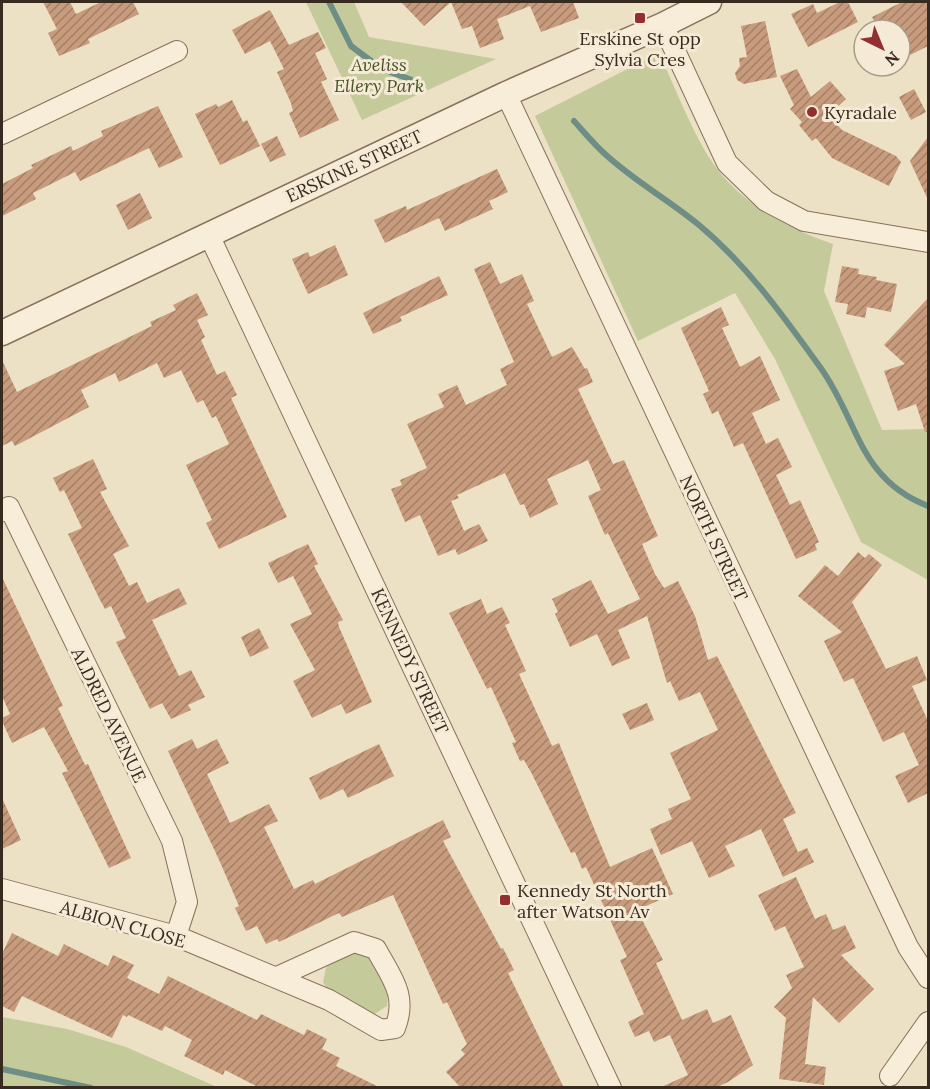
<svg xmlns="http://www.w3.org/2000/svg" width="930" height="1089" font-family="Lora,serif">
  <style>
    .green { fill: #c5ca9a }
    .lines { fill: none; stroke-linecap: round; stroke-linejoin: round }
    .stream { stroke: #6e8e85; stroke-width: 6 }
    .building { fill: url(#building-hatch) }
    .minor-casing { stroke: #86725c; stroke-width: 22 }
    .tertiary-casing { stroke: #86725c; stroke-width: 27 }
    .minor { stroke: #f7edd8; stroke-width: 20 }
    .tertiary { stroke: #f7edd8; stroke-width: 24 }
    .poi-dot { fill: #922f32; stroke: #f4ead5; stroke-width: 2 }
    .labels { text-anchor: middle; dominant-baseline: central; stroke-width: 6; stroke-linejoin: round; paint-order: stroke }
    .poi-label { font-size: 18px; fill: #372a1f; stroke: #f4ead5; text-anchor: start }
    .park-label { font-size: 18px; font-style: italic; fill: #485327; stroke: #f4ead5 }
    .street-label { font-size: 18px; fill: #372a1f; stroke: #f4ead5 }
  </style>
  <defs>
    <pattern id="building-hatch" width="6" height="6" patternUnits="userSpaceOnUse" patternTransform="scale(1.5)"><rect width="6" height="6" fill="#c89b7d"/><path d="M-1 1l2-2M0 6l6-6M5 7l2-2" fill="none" stroke="#a37f66"/></pattern>
  </defs>
  <rect width="100%" height="100%" fill="#ece0c5"/>
  <path class="green" d="M306 2H354L369 37 496 59 362 120Z
    M659 53C675 87 692 132 712 162 740 203 787 228 833 244L824 291 882 430 928 429V580L861 542 775 359 735 293 638 341 535 116Z
    M367 952 389 980 387 1006 373 1015 329 993 323 982 326 968 336 957Z
    M2 1017 67 1029 126 1047 217 1087H2Z"/>
  <g class="lines">
    <path class="stream" d="M329 2 351 46 382 69 423 84
      M574 121C584 132 594 144 605 154 634 181 669 200 699 225 747 265 784 317 820 367 858 419 858 479 928 506
      M2 1069 91 1088"/>
  </g>
  <path class="building" d="M43 2H70L76 14 101 2H133L139 14 88 39 90 43 59 56 48 33 57 29Z
    M401 2H451L424 26Z
    M451 2H573L579 18 541 32 530 6 497 19 504 39 480 48 472 26 462 29Z
    M840 2H848L858 22 808 47 791 14 813 4 817 13Z
    M902 2H928V46L910 55 908 50 900 55V30H879L872 17Z
    M270 10 289 45 318 32 326 48 315 53 327 79 321 82 339 120 300 138 289 113 293 111 291 103 277 72 284 69 270 41 245 54 232 30Z
    M765 21 777 77 744 84 737 80 735 73 740 66 739 58 747 57 741 26Z
    M797 69 811 97 830 81 846 99 828 115 842 130 896 156 901 162 889 186 832 158 816 138 812 141 799 125 802 122 790 109 794 105 780 76Z
    M914 89 926 112 911 120 899 97Z
    M232 100 243 122 247 120 260 146 220 165 195 114 216 104 218 107Z
    M158 106 183 157 159 168 149 148 80 181 75 172 33 193 36 199 2 216V184L33 168 31 165 71 146 73 151 103 136 101 131Z
    M277 136 286 155 270 162 261 144Z
    M928 137V200L910 161Z
    M497 169 508 192 489 201 493 209 445 231 439 218 385 243 374 220 406 206 407 210Z
    M140 193 152 218 128 230 116 205Z
    M335 245 348 275 308 294 292 259 308 252 310 257Z
    M490 262 500 284 522 274 534 301 527 304 552 357 572 347 585 369 587 368 593 382 578 389 613 464 624 460 658 536 642 544 655 574 664 588 678 581 695 616 708 660 717 656 796 813 783 819 798 852 807 848 814 862 783 877 761 829 725 846 735 866 709 878 692 841 661 855 650 829 672 819 668 809 691 799 670 753 718 730 700 692 679 701 670 681 667 683 647 616 618 630 630 658 612 666 597 634 570 647 555 614 558 612 552 599 591 580 608 614 640 599 608 533 605 535 588 496 601 490 588 460 547 479 558 504 530 518 524 504 520 505 505 473 457 495 459 498 451 501 464 531 479 524 488 541 458 555 455 549 438 556 420 515 405 522 391 489 402 485 400 480 427 468 407 424 444 407 438 394 457 385 466 405 507 385 500 369 514 362 474 269Z
    M842 266 859 269 858 274 877 277 876 280 897 284 891 312 867 307 865 318 846 314 848 304 835 302Z
    M439 276 448 295 400 317 402 321 373 334 363 313Z
    M197 293 208 315 197 320 205 337 201 340 217 375 225 371 237 395 231 398 287 517 219 549 206 523 212 520 186 465 229 444 216 416 212 418 203 400 197 403 181 370 164 378 157 363 119 382 115 373 81 390 89 407 15 446 12 441 2 446V360L17 392 152 326 150 322 176 310 173 305Z
    M928 298V432H925L916 404 898 411 884 371 905 364 884 345Z
    M721 307 729 325 722 328 740 367 760 356 780 400 752 413 766 444 778 438 792 467 776 475 790 505 800 500 819 542 815 544 817 550 796 559 743 443 734 447 718 411 712 414 703 394 709 391 681 328Z
    M93 459 107 489 100 492 129 546 113 554 129 586 137 582 147 603 179 588 187 604 152 620 179 676 191 670 205 697 188 705 191 710 171 719 162 703 150 709 116 642 126 638 111 606 105 609 100 600 68 534 82 528 64 490 60 492 53 478Z
    M308 544 318 564 314 566 343 620 338 622 339 627 372 702 346 714 341 704 312 718 293 681 315 670 290 624 312 614 293 576 278 583 268 563Z
    M858 552 865 558 869 554 882 565 852 602 886 669 917 656 927 680 912 686 928 721V793L908 803 895 776 919 765 904 732 883 742 853 678 844 682 824 641 842 632 798 596 825 565 838 576Z
    M2 577 63 706 58 708 70 734 85 765 88 764 131 858 109 868 62 773 68 771 44 727 12 743 2 721V718L10 714 2 696Z
    M481 599 487 614 502 607 510 623 505 625 526 671 519 674 552 746 559 743 610 867 652 848 673 894 637 910 663 960 656 963 682 1020 707 1009 713 1023 731 1015 753 1065 728 1082 715 1088H659L688 1075 670 1035 654 1042 649 1031 635 1037 628 1022 644 1014 620 960 627 957 586 867 582 869 575 852 571 853 532 774 524 760 520 761 512 743 516 742 491 687 487 689 449 613Z
    M259 628 269 648 250 657 241 637Z
    M647 703 654 720 630 730 622 714Z
    M192 739 197 749 217 739 229 763 207 774 230 823 269 804 278 821 264 827 294 889 313 880 315 884 443 820 451 837 443 841 501 949 503 948 514 970 508 973 564 1088H461L446 1072 465 1054 461 1050 467 1044 447 1002 443 1004 393 895 342 917 339 913 279 942 277 939 266 944 257 926 246 931 235 908 239 906 220 862 168 751Z
    M379 744 394 776 348 798 343 789 320 800 309 778Z
    M2 798 21 840 2 849Z
    M796 877 815 919 826 914 833 930 845 925 856 948 841 955 874 989 839 1023 813 997 805 1064 826 1067 824 1085 779 1079 786 1018 774 1007 792 988 786 975 804 967 785 926 775 931 758 895Z
    M12 933 58 956 64 944 108 966 113 955 134 965 127 978 159 994 168 976 257 1020 261 1014 304 1035 307 1029 327 1039 322 1049 340 1058 336 1066 381 1088H260L225 1070 223 1075 184 1056 192 1040 165 1026 162 1031 128 1015 127 1017 123 1015 112 1038 22 996 14 1012 2 1006V954Z"/>
  <g class="lines">
    <defs>
      <path id="minor" d="M663 25 727 163 766 201 804 221 928 242
        M506 94 908 947 928 978
        M2 134 177 51
        M209 235 611 1088
        M2 511 9 507 172 841 187 902 176 936
        M2 889 176 936 329 1000 381 1030 395 1028C408 995 391 977 376 949L354 942 277 977
        M890 1076 928 1022"/>
      <path id="tertiary" d="M2 333 506 94 663 25 709 2"/>
    </defs>
    <use href="#minor" class="minor-casing"/>
    <use href="#tertiary" class="tertiary-casing"/>
    <use href="#minor" class="minor"/>
    <use href="#tertiary" class="tertiary"/>
  </g>
  <g class="poi-dot">
    <rect x="634" y="12" width="12" height="12" rx="3"/>
    <circle cx="812" cy="112" r="6"/>
    <rect x="499" y="894" width="12" height="12" rx="3"/>
  </g>
  <g class="labels">
    <g class="poi-label">
      <text x="640" y="38" text-anchor="middle">Erskine St opp<tspan x="640" dy="21">Sylvia Cres</tspan></text>
      <text x="824" y="112">Kyradale</text>
      <text x="517" y="890">Kennedy St North<tspan x="517" dy="21">after Watson Av</tspan></text>
    </g>
    <g class="park-label">
      <text x="379" y="64">Aveliss<tspan x="379" dy="21">Ellery Park</tspan></text>
    </g>
    <g class="street-label">
      <text transform="translate(354 166) rotate(-25)">ERSKINE STREET</text>
      <text transform="translate(714 538) rotate(65)">NORTH STREET</text>
      <text transform="translate(410 661) rotate(65)">KENNEDY STREET</text>
      <text transform="translate(109 715) rotate(64)">ALDRED AVENUE</text>
      <text transform="translate(123 924) rotate(16)">ALBION CLOSE</text>
    </g>
  </g>
  <rect width="930" height="1089" fill="none" stroke="#372a1f" stroke-width="6"/>
  <g transform="translate(882 48) rotate(137)"><circle r="28" fill="#f4ead5" stroke="#a89d8c" stroke-width="1.5"/>
  <path d="M0-4.5L10 22L0 15L-10 22Z" fill="#922f32"/>
  <text y="-9" font-size="16" font-weight="bold" text-anchor="middle" fill="#372a1f">N</text>
  </g>
</svg>
